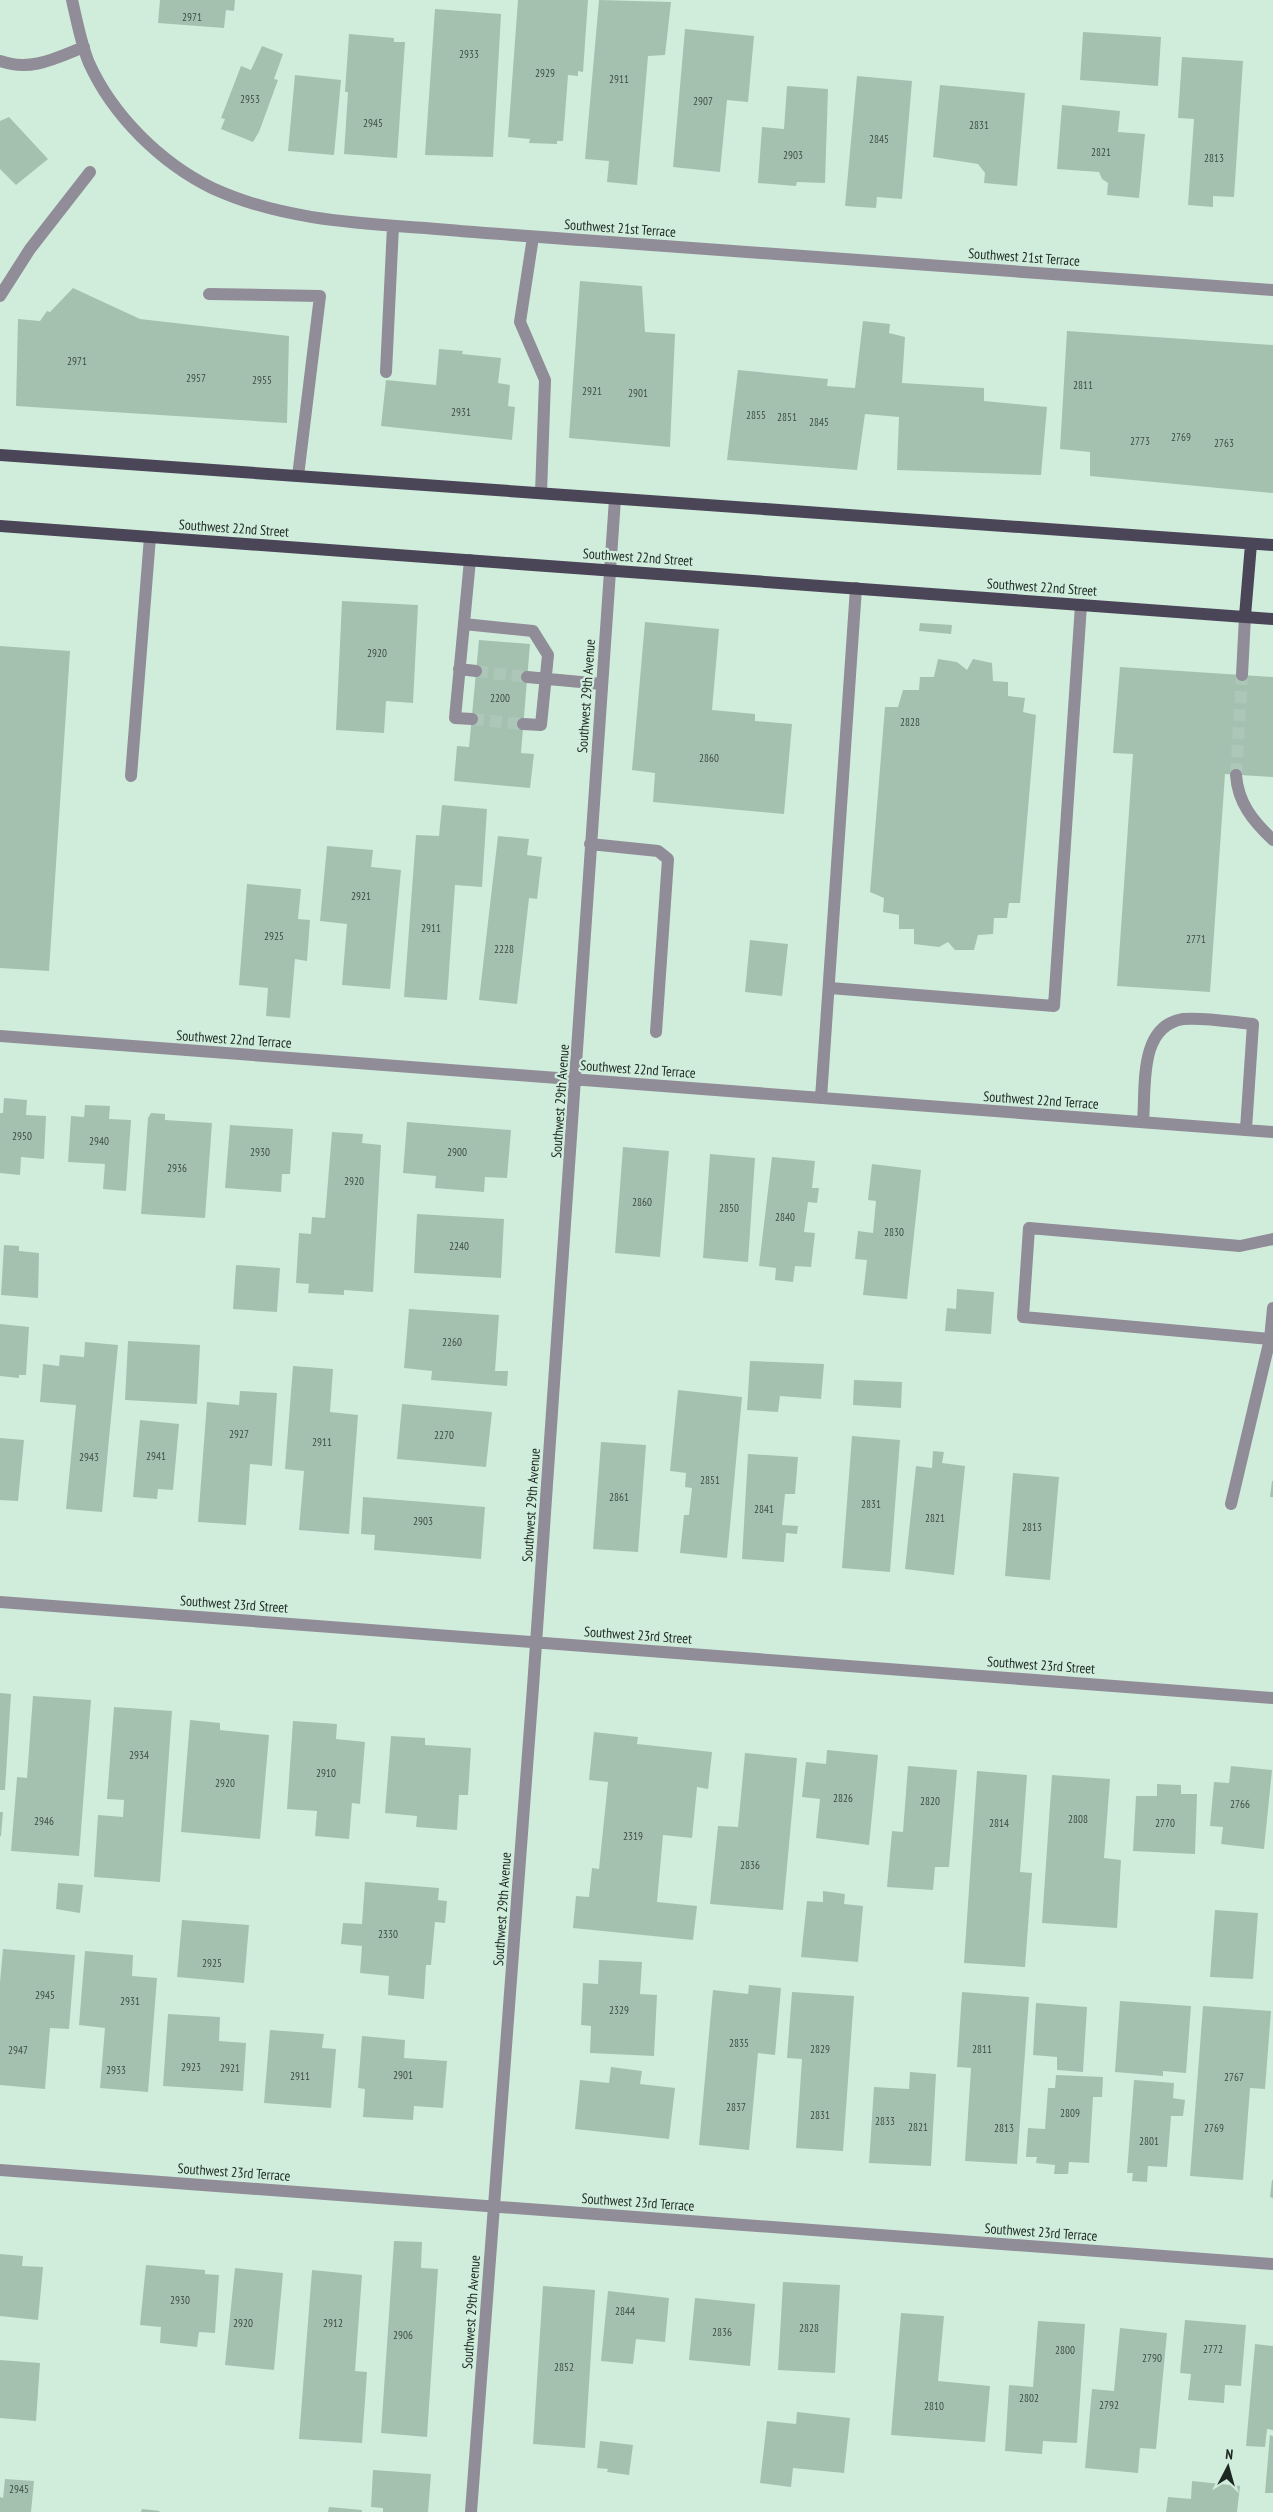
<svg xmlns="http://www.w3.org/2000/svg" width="1273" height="2512" font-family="'PT Sans Narrow',sans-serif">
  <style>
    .building { fill: #a4c1b0 }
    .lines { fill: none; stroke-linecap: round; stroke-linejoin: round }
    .minor-tunnel { stroke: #acc6b7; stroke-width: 12; stroke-dasharray: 12 6; stroke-linecap: butt }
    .minor { stroke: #908c98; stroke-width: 12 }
    .major { stroke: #4b4558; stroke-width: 12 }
    .labels { text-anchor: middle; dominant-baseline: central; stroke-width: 4.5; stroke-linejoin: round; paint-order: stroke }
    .number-label { font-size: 11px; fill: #3f4e46 }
    .street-label { font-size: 14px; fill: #1d2822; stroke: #d0eddc }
  </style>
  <rect width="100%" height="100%" fill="#d0eddc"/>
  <path class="building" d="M160 0H235L234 11 226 10 224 28 158 23Z
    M518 0H588L583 72 578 71V76L568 75 563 141H557V144L529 143 530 139 508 137Z
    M599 0 671 2 665 55 648 56 637 185 607 182 609 161 585 159Z
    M435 9 501 14 493 157 425 155Z
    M685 29 754 36 748 102 727 100 720 172 673 167Z
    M1083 32 1161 37 1158 86 1080 80Z
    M349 34 394 38V42H405L397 158 344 154 348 92H345Z
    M262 46 283 54 274 79 278 80 259 132 253 142 221 129 225 119 221 118 241 66 251 70Z
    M1182 57 1243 61 1234 197 1213 196V207L1188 205 1194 119 1178 118Z
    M295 75 341 80 334 155 288 151Z
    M857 76 912 81 902 199 877 197 876 208 845 206Z
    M940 85 1025 93 1017 186 984 183 985 173 978 164 933 157Z
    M787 86 828 89 825 183 797 182 796 186 758 183 762 127 784 129Z
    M1062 105 1120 111 1118 132 1145 134 1139 198 1107 195 1108 183 1102 179 1099 172 1057 169Z
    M9 117 48 159 16 185 0 169V121Z
    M580 281 642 286 645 332 675 334 670 447 569 438Z
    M73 288 140 319 289 336 287 423 16 406 18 319 40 321 47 311 50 312Z
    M863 321 890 324 889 333 905 337 902 383 984 388V401L1047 407 1041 475 897 470 899 417 865 414 857 470 727 460 738 370 828 379 827 386 855 388Z
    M1067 331 1273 345V493L1090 476V452L1060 449Z
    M439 349 463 351 462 354 501 358 498 383 510 385 508 406 515 407 512 440 381 426 386 380 436 385Z
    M342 601 418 605 413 703 386 701 384 733 336 730Z
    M645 622 719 629 712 710 755 714V721L792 724 784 814 653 802 655 773 632 770Z
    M920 623 952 625 951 634 919 631Z
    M479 640 530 644 521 753 534 754 530 788 454 781 457 746 469 747Z
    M0 646 70 651 49 971 0 968Z
    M938 659 957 662 967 670 973 659 992 663 993 681 1008 682V696L1025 698 1023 712 1036 715 1020 903H1009L1007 918H994L993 934 978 935 974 950H955L948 942 939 947 914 944V929H899V915L883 912 884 898 870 892 885 707H898L903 690H919L920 677H934Z
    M1120 667 1273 677V777L1225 774 1210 992 1117 986 1133 754 1113 753Z
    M442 805 487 809 482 887 455 885 447 1000 404 997 416 835 439 836Z
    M498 836 529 839 527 855 542 857 537 899 529 898 517 1004 479 1000Z
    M327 846 373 850 371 867 401 870 390 989 342 985 347 924 320 921Z
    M247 884 301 889 298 919 310 920 307 961 295 959 290 1018 266 1016 268 988 239 985Z
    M750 940 788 944 782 996 745 992Z
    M4 1098 27 1100 26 1115 46 1116 44 1159 21 1157 20 1175 0 1173V1113H3Z
    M85 1105 110 1106 109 1119 131 1120 126 1191 103 1189 105 1164 68 1162 71 1116 84 1117Z
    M151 1113 165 1114V1120L212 1123 205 1218 141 1214 148 1118Z
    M407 1122 511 1130 507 1178 485 1177 484 1192 435 1188 436 1176 403 1173Z
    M230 1125 293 1129 290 1174H282L281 1192 225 1188Z
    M332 1132 363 1134 362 1143 381 1145 373 1292 344 1290V1295L308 1293 309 1284 296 1283 299 1233 311 1234 312 1217 325 1218Z
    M623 1147 669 1151 660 1257 615 1253Z
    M710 1154 755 1158 748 1262 703 1258Z
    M772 1157 815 1161 812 1188H819L817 1203 808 1202 804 1232 815 1233 811 1267 795 1266 793 1282 775 1280 776 1268 759 1266Z
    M872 1164 921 1170 907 1299 863 1295 867 1260 855 1259 858 1231 873 1233 876 1201 868 1200Z
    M417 1214 504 1219 501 1278 414 1273Z
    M4 1245 19 1246V1251L39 1253 38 1298 1 1295Z
    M236 1265 280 1268 277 1312 233 1309Z
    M957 1289 994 1292 991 1334 945 1331 947 1308 956 1309Z
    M409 1309 499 1315 495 1371H508L507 1386 431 1380 432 1371 404 1368Z
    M0 1324 29 1327 26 1375H19V1378L0 1376Z
    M128 1341 200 1345 197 1404 125 1400Z
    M85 1342 118 1345 102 1512 66 1509 76 1405 40 1402 43 1364 59 1366 60 1355 84 1357Z
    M750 1361 824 1364 821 1399 780 1396 778 1412 747 1410Z
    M293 1366 333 1369 330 1412 358 1415 349 1534 299 1530 304 1471 285 1469Z
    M854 1380 902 1382 901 1408 853 1405Z
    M678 1390 742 1397 727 1558 680 1553 684 1515H689L692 1488 685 1487 686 1473 670 1471Z
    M240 1391 277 1393 272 1466 250 1464 246 1525 198 1522 207 1402 239 1405Z
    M402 1404 492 1412 486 1467 397 1459Z
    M140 1420 179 1424 173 1490 158 1489 157 1499 133 1497Z
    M852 1436 900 1440 890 1572 842 1568Z
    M0 1438 24 1440 18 1501 0 1500Z
    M601 1442 646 1445 638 1552 593 1549Z
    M933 1451 944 1452 942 1463 965 1466 954 1575 905 1569 916 1466 932 1468Z
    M748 1454 798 1457 795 1494H785L782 1525 798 1526 797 1534 786 1533 784 1562 742 1559Z
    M1013 1473 1059 1477 1050 1580 1005 1576Z
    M1272 1481H1273V1497H1270Z
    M363 1497 485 1507 481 1559 374 1550 375 1535 361 1534Z
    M0 1693 11 1694 5 1790H0Z
    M33 1696 91 1700 79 1856 11 1851 17 1777 27 1778Z
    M114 1707 172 1711 160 1882 94 1877 98 1815 123 1817 124 1800 107 1799Z
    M190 1720 220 1723V1730L269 1735 260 1839 181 1832Z
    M293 1721 337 1724 336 1739 365 1742 360 1804 352 1803 349 1839 315 1836 317 1811 287 1809Z
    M594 1732 638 1737 637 1744 712 1752 708 1789 697 1787 692 1838 663 1835 657 1902 697 1906 693 1940 573 1928 576 1896 589 1897 592 1868 599 1869 608 1782 589 1780Z
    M391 1736 425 1738V1745L471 1748 468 1795H459L457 1830 416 1827 417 1816 385 1813Z
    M827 1750 878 1755 869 1845 816 1838 820 1799 802 1797 806 1762 826 1764Z
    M745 1753 797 1758 783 1910 710 1904 718 1826 738 1827Z
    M908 1766 957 1770 949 1867H935L933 1890 887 1887 892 1831 903 1832Z
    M1231 1766 1272 1770 1264 1849 1221 1844 1223 1827 1210 1826 1214 1782 1229 1783Z
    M977 1771 1027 1775 1020 1872 1032 1873 1025 1967 964 1963Z
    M1052 1775 1110 1779 1104 1858 1121 1860 1117 1928 1042 1923Z
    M1157 1784 1181 1785V1794H1197L1195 1854 1133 1851 1136 1796H1157Z
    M0 1812H3L1 1836H0Z
    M365 1882 439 1888 438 1900 447 1901 445 1923 435 1922 431 1965H426L424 1999 388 1995 389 1976 360 1973 362 1946 341 1944 343 1923 362 1924Z
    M58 1883 83 1885 80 1913 56 1909Z
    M823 1891 845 1894 844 1904 863 1906 858 1962 801 1957 807 1901 823 1902Z
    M1215 1910 1258 1913 1253 1979 1210 1977Z
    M182 1920 249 1925 244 1983 177 1977Z
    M3 1949 75 1955 69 2029 50 2028 45 2089 0 2085V1982Z
    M85 1951 133 1955 132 1976 157 1978 148 2092 100 2088 105 2028 79 2025Z
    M599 1960 642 1962 640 1994 657 1995 654 2056 590 2053 591 2026 581 2025 583 1983 598 1984Z
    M749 1985 781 1988 775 2055 758 2053 749 2150 699 2145 713 1990 748 1994Z
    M792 1992 854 1996 843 2151 796 2148 802 2059 787 2058Z
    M962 1992 1029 1997 1017 2164 965 2161 971 2068 957 2067Z
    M1120 2001 1191 2006 1186 2073 1163 2071V2076L1115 2072Z
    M1036 2003 1087 2007 1083 2072 1057 2070V2057L1033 2055Z
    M1203 2006 1271 2011 1265 2089 1250 2088 1243 2180 1190 2176Z
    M168 2014 220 2017 219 2041 246 2043 243 2091 163 2086Z
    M270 2030 324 2034 322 2048 336 2049 331 2108 264 2103Z
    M362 2036 405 2040 404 2058 447 2061 443 2108 414 2106 413 2120 363 2117 365 2089 358 2088Z
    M611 2067 642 2071 640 2084 675 2088 669 2139 575 2129 580 2080 609 2083Z
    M910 2072 936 2074 931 2166 869 2163 874 2087 909 2089Z
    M1056 2075 1103 2077 1102 2097H1093L1089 2163 1069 2162 1068 2174H1054L1055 2165 1036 2163 1037 2157H1026L1028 2128 1045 2129 1048 2088H1055Z
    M1134 2080 1174 2083 1173 2098 1185 2100 1183 2116H1171L1167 2167 1148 2166 1147 2182 1132 2181 1133 2173H1127Z
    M1272 2180H1273V2198L1270 2197Z
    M394 2241 422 2242 421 2268 438 2269 427 2437 381 2433Z
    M0 2254 23 2256 22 2266 43 2267 38 2320 0 2316Z
    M146 2265 205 2270V2274L219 2275 215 2333 199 2332 197 2347 160 2343 161 2327 140 2325Z
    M235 2268 283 2273 274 2370 225 2365Z
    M312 2270 362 2275 355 2371 367 2372 362 2443 299 2439Z
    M783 2282 840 2285 835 2373 778 2370Z
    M543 2286 595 2290 585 2448 533 2444Z
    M608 2291 669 2298 665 2342 636 2339 633 2364 601 2361Z
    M695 2298 755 2304 750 2366 689 2360Z
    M901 2313 944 2316 938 2381 990 2386 985 2442 891 2435Z
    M1185 2320 1246 2325 1241 2386 1225 2385 1224 2403 1188 2400 1191 2374 1180 2373Z
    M1038 2321 1085 2324 1077 2443 1043 2441 1042 2454 1005 2451 1009 2385 1033 2387Z
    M1120 2328 1167 2333 1156 2449 1140 2448 1138 2473 1085 2468 1092 2389 1114 2391Z
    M1255 2344 1273 2346V2430L1267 2429 1265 2447 1246 2446Z
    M0 2360 40 2363 36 2421 0 2418Z
    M797 2412 850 2418 844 2473 793 2468 791 2487 760 2483 767 2421 796 2424Z
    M1270 2435 1273 2436V2493H1265Z
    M600 2441 633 2445 629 2475 607 2472 608 2469 597 2468Z
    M373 2470 431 2474 428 2512H383V2508L371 2507Z
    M5 2479 34 2481 31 2512H0V2497L3 2498Z
    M1192 2481 1240 2486 1237 2512H1166L1168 2497 1191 2499Z
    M329 2507 362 2510V2512H328Z
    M142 2509 160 2511 159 2512H141Z"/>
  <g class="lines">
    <path class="minor-tunnel" d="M476 671 527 677
      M472 719 523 724
      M1236 775 1242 675"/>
    <path class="minor" d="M72 0C77 21 81 44 89 63 113 116 161 163 212 188 279 219 353 223 425 228 482 233 539 237 596 241 821 257 1047 273 1273 290
      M0 61C31 72 56 58 84 47
      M533 237 520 322 545 380 541 493
      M209 294 320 296 298 476
      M0 296 30 249 90 172
      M386 372 393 226
      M470 560 455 718 472 719
      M464 624 533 631 548 655 541 725 523 724
      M459 669 476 671
      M1242 675 1245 616
      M527 677 602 684
      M1236 775C1238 803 1253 821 1273 840
      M131 776 150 537
      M590 844 658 851 668 859 656 1032
      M830 988 1054 1006 1081 605
      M0 1036 1273 1132
      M821 1098 856 588
      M1143 1122C1146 1088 1138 1026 1183 1019 1203 1017 1232 1022 1253 1024L1246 1129
      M1270 1339 1023 1317 1029 1228 1240 1246 1273 1239
      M1231 1504 1270 1339 1273 1308
      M0 1602 1273 1698
      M0 2170 1273 2264
      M471 2512 533 1687 615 499"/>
    <path class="major" d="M0 455 1273 545
      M0 526 1273 619
      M1245 616 1251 544"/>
  </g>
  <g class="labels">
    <g class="number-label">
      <text x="192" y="17">2971</text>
      <text x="469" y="54">2933</text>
      <text x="545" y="73">2929</text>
      <text x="619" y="79">2911</text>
      <text x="250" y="99">2953</text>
      <text x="703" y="101">2907</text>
      <text x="373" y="123">2945</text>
      <text x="979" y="125">2831</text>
      <text x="879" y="139">2845</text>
      <text x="1101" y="152">2821</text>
      <text x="793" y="155">2903</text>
      <text x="1214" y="158">2813</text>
      <text x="77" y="361">2971</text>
      <text x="196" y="378">2957</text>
      <text x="262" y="380">2955</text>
      <text x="1083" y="385">2811</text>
      <text x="592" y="391">2921</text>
      <text x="638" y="393">2901</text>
      <text x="461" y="412">2931</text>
      <text x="756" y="415">2855</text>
      <text x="787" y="417">2851</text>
      <text x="819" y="422">2845</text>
      <text x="1181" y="437">2769</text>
      <text x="1140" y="441">2773</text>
      <text x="1224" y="443">2763</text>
      <text x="377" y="653">2920</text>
      <text x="500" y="698">2200</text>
      <text x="910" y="722">2828</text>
      <text x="709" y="758">2860</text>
      <text x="361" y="896">2921</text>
      <text x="431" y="928">2911</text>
      <text x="274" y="936">2925</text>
      <text x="1196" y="939">2771</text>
      <text x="504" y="949">2228</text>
      <text x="22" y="1136">2950</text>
      <text x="99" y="1141">2940</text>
      <text x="260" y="1152">2930</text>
      <text x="457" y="1152">2900</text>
      <text x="177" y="1168">2936</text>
      <text x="354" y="1181">2920</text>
      <text x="642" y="1202">2860</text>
      <text x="729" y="1208">2850</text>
      <text x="785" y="1217">2840</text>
      <text x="894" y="1232">2830</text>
      <text x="459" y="1246">2240</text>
      <text x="452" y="1342">2260</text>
      <text x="239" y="1434">2927</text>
      <text x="444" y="1435">2270</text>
      <text x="322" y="1442">2911</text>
      <text x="156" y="1456">2941</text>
      <text x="89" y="1457">2943</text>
      <text x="710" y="1480">2851</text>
      <text x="619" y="1497">2861</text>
      <text x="871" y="1504">2831</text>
      <text x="764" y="1509">2841</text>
      <text x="935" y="1518">2821</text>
      <text x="423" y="1521">2903</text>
      <text x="1032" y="1527">2813</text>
      <text x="139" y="1755">2934</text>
      <text x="326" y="1773">2910</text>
      <text x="225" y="1783">2920</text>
      <text x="843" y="1798">2826</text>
      <text x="930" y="1801">2820</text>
      <text x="1240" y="1804">2766</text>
      <text x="1078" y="1819">2808</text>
      <text x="44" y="1821">2946</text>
      <text x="999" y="1823">2814</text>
      <text x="1165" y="1823">2770</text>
      <text x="633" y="1836">2319</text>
      <text x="750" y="1865">2836</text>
      <text x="388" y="1934">2330</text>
      <text x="212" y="1963">2925</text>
      <text x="45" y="1995">2945</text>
      <text x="130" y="2001">2931</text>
      <text x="619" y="2010">2329</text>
      <text x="739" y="2043">2835</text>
      <text x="820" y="2049">2829</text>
      <text x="982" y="2049">2811</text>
      <text x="18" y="2050">2947</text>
      <text x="191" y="2067">2923</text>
      <text x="230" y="2068">2921</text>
      <text x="116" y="2070">2933</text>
      <text x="403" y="2075">2901</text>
      <text x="300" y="2076">2911</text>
      <text x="1234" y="2077">2767</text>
      <text x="736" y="2107">2837</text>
      <text x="1070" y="2113">2809</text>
      <text x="820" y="2115">2831</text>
      <text x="885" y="2121">2833</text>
      <text x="918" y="2127">2821</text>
      <text x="1004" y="2128">2813</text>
      <text x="1214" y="2128">2769</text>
      <text x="1149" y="2141">2801</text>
      <text x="180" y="2300">2930</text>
      <text x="625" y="2311">2844</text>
      <text x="243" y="2323">2920</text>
      <text x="333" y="2323">2912</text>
      <text x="809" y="2328">2828</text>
      <text x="722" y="2332">2836</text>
      <text x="403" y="2335">2906</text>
      <text x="1213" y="2349">2772</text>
      <text x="1065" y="2350">2800</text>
      <text x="1152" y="2358">2790</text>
      <text x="564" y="2367">2852</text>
      <text x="1029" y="2398">2802</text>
      <text x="1109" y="2405">2792</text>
      <text x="934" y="2406">2810</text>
      <text x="19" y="2489">2945</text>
    </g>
    <g class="street-label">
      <text transform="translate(620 228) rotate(4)">Southwest 21st Terrace</text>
      <text transform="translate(1024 257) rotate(4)">Southwest 21st Terrace</text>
      <text transform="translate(234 528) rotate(4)">Southwest 22nd Street</text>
      <text transform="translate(638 557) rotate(4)">Southwest 22nd Street</text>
      <text transform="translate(1042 587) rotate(4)">Southwest 22nd Street</text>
      <text transform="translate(586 696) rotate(-86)">Southwest 29th Avenue</text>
      <text transform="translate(234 1039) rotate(4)">Southwest 22nd Terrace</text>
      <text transform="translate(638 1069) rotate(4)">Southwest 22nd Terrace</text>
      <text transform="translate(1041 1100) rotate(4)">Southwest 22nd Terrace</text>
      <text transform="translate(560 1101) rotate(-86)">Southwest 29th Avenue</text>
      <text transform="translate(531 1505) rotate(-86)">Southwest 29th Avenue</text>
      <text transform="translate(234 1604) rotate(4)">Southwest 23rd Street</text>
      <text transform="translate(638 1635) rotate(4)">Southwest 23rd Street</text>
      <text transform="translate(1041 1665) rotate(4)">Southwest 23rd Street</text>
      <text transform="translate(502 1909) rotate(-86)">Southwest 29th Avenue</text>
      <text transform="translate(234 2172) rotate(4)">Southwest 23rd Terrace</text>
      <text transform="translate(638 2202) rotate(4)">Southwest 23rd Terrace</text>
      <text transform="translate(1041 2232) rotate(4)">Southwest 23rd Terrace</text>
      <text transform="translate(471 2312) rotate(-86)">Southwest 29th Avenue</text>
    </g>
  </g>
  <g transform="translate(1228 2467) rotate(6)" stroke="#d0eddc" stroke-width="4" paint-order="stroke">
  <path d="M0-4L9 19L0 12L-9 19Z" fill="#1d2822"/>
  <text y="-8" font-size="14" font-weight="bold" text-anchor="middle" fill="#1d2822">N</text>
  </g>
</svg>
